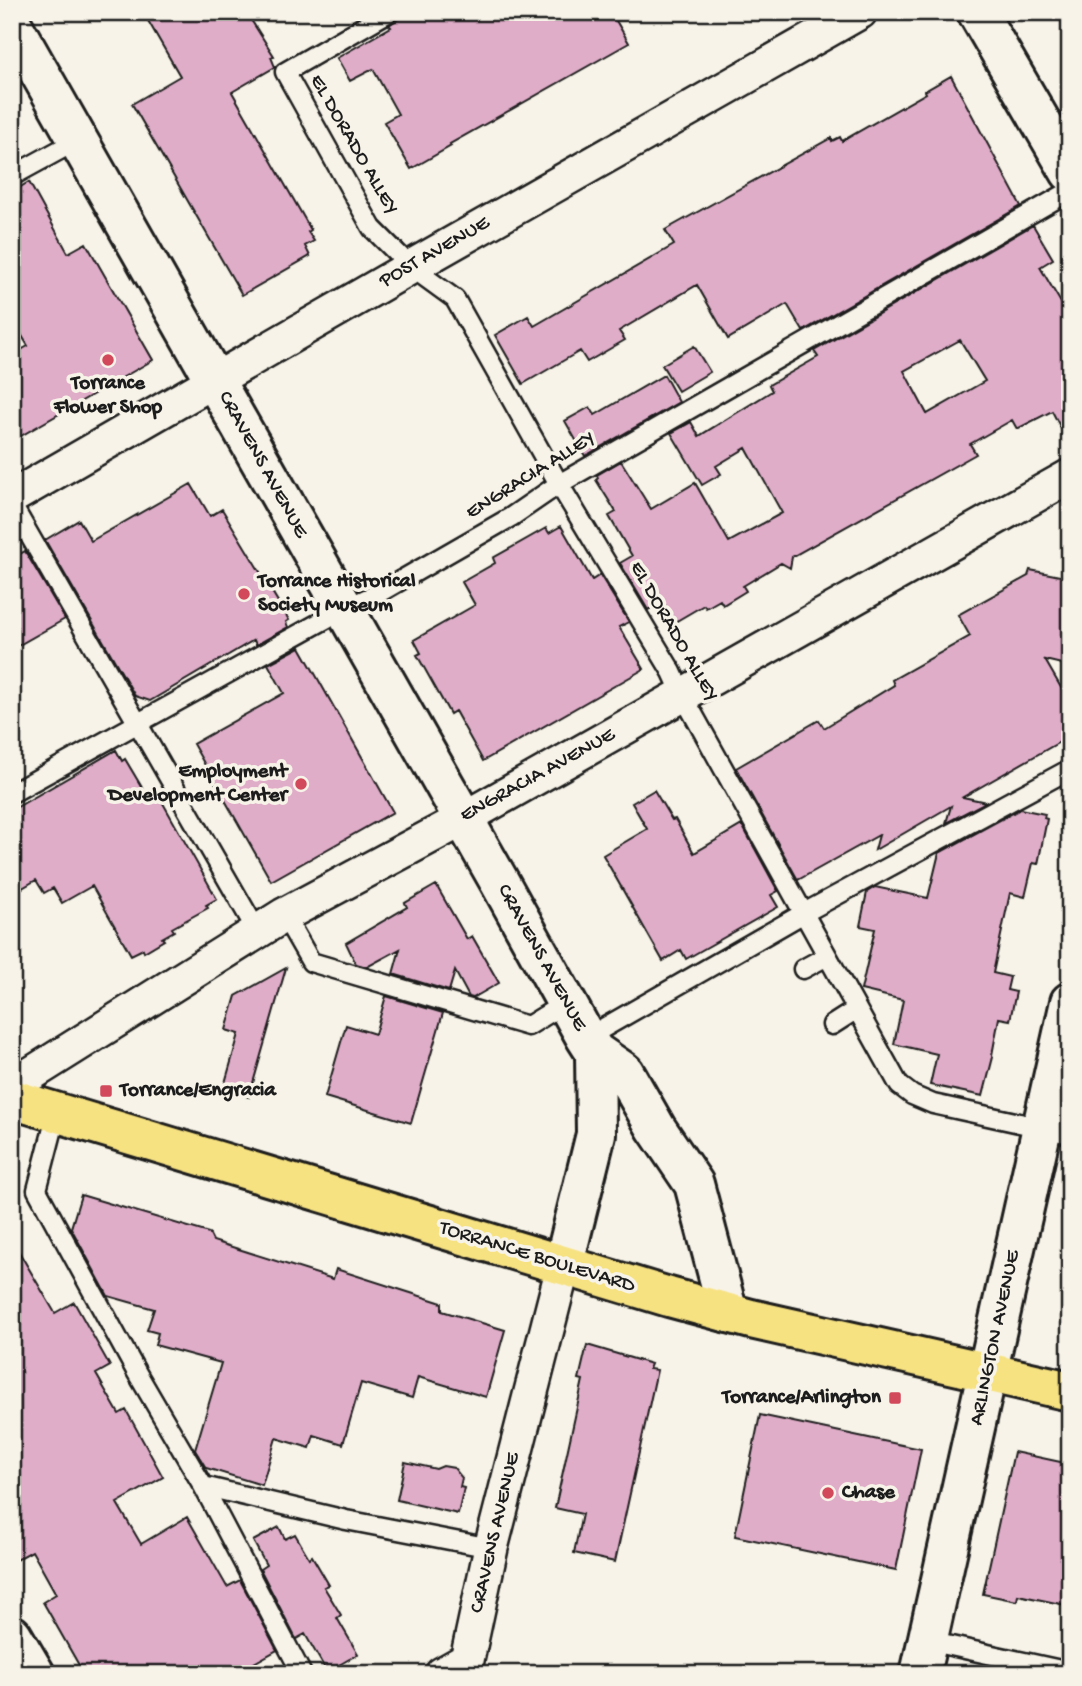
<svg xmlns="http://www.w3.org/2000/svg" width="1082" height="1686" font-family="'Gochi Hand',sans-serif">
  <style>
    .building { fill: #e0adc9; stroke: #1c1c1c; stroke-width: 2; fill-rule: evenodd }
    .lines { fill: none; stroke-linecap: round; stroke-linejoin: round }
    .lane-casing { stroke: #1c1c1c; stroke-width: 23 }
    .street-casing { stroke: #1c1c1c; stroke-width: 38 }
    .secondary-casing { stroke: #1c1c1c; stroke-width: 44 }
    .primary-casing { stroke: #1c1c1c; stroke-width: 44 }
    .lane { stroke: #f7f3e8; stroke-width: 18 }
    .street { stroke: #f7f3e8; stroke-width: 33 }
    .secondary { stroke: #f7f3e8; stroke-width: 38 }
    .primary { stroke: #f7e281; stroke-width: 38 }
    .poi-dot { fill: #d1495b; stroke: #f7f3e8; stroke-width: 2.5 }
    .labels { text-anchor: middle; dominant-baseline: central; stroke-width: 7; stroke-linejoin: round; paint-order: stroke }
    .street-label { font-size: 21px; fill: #1c1c1c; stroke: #f7f3e8 }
    .poi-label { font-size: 21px; font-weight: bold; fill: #1c1c1c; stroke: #f7f3e8; text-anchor: start }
  </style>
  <rect width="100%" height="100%" fill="#f7f3e8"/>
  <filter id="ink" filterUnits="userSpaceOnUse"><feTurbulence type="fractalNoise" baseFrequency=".0143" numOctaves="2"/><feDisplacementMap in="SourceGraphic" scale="14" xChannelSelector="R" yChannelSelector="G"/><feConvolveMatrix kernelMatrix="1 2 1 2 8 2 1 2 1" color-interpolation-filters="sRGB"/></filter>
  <g filter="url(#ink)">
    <path class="building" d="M143 12H246L274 56 271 57 275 67 232 92 311 230 308 232 314 241 305 246 310 256 242 295 132 104 180 76Z
      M409 12H611L629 43 450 144 451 146 411 169 384 122 398 114 373 69 350 81 337 58 391 27 389 25Z
      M951 76 1021 206 803 331 787 304 728 339 697 285 619 331 625 340 587 362 580 351 523 384 495 335 528 316 534 326 674 245 665 230 831 138 832 141 840 137 842 141 926 93 925 91Z
      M29 182 68 253 86 243 153 360 12 441V355L28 346 12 319V192Z
      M1033 225 1053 259 1040 267 1070 318V446L1052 411 1017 429 1012 420 970 444 976 454 792 557 790 568 781 563 743 586 746 591 723 605 720 600 706 608 704 605 675 622 663 602 648 610 620 563 632 556 609 516 616 512 596 480 598 478 597 475 621 461 651 509 695 483 729 542 782 513 746 448 716 466 721 474 702 485 671 433 691 422 699 436 772 391 769 385 818 357 814 351ZM960 340 985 381 927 414 904 371Z
      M694 346 710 372 678 391 662 365Z
      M664 375 679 402 585 456 565 421 590 407 595 415Z
      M191 484 210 516 222 509 289 620 286 622 288 627 256 645 254 640 150 701 135 696 45 540 79 520 91 541Z
      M561 526 592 580 600 575 629 622 619 627 644 669 483 761 455 711 450 714 417 655 421 653 414 640 475 605 462 582 495 563 493 558 546 528 549 533Z
      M25 551 65 619 12 649V558Z
      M1030 570 1070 578V666L1045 660 1070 703V736L963 797 986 802 946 823 951 806 875 850 879 835 798 880 736 768 819 720 824 728 894 685 892 680 970 636 958 615 1028 576Z
      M300 647 393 812 271 881 193 744 284 693 268 664Z
      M116 750 122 761 125 759 150 801 159 796 217 899 206 905 208 908 172 928 174 931 162 938 164 940 144 952 143 949 131 955 92 886 62 903 53 888 44 893 36 880 12 894V810Z
      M654 790 672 820 675 819 694 853 742 825 778 891 771 895 778 907 686 959 681 950 663 961 603 855 647 829 632 803Z
      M1020 809 1045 814 1044 818 1047 819 1038 864 1033 863 1025 897 1010 893 993 973 1010 977 1007 990 1016 992 1010 1020 999 1018 992 1055 993 1057 983 1096 930 1085 937 1054 894 1044 903 1000 861 990 875 929 860 926 867 892 875 887 928 898 939 853Z
      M436 885 467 939 472 936 499 983 473 998 469 997 455 971 449 991 393 974 400 949 367 967 356 964 346 943 407 907 405 903Z
      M286 968 249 1097 223 1090 239 1034 226 1030 236 996Z
      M386 996 443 1013 411 1123 325 1097 346 1025 375 1034Z
      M81 1195 209 1233 213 1241 333 1279 336 1269 442 1303V1311L505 1330 486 1397 418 1377 412 1398 361 1383 343 1444 314 1435 310 1448 276 1438 262 1485 206 1468 195 1450 221 1363 155 1345 158 1333 147 1330 154 1309 108 1296 71 1228Z
      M12 1240 55 1313 74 1302 110 1366 96 1374 119 1414 126 1410 163 1477 117 1503 141 1544 187 1517 227 1587 240 1580 277 1650 254 1663 261 1674H84L43 1602 56 1594 32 1551 12 1562Z
      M587 1345 651 1364 649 1369 657 1370 615 1562 574 1553 582 1514 555 1508 583 1380 579 1379Z
      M760 1415 921 1449 896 1570 735 1536Z
      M1014 1452 1070 1464V1606L1018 1595 1017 1601 983 1594Z
      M405 1462 436 1469 443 1466 454 1468 462 1478 460 1487 464 1488 458 1514 397 1500Z
      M279 1527 285 1539 295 1534 309 1558 312 1556 329 1585 324 1587 341 1615 337 1618 358 1654 327 1672 305 1634 296 1639 260 1569 266 1565 253 1541Z"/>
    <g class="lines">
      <defs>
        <path id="lane" d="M389 12 285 72 372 228 411 267 455 299 559 484 672 672 682 694 899 1085 912 1095 933 1104 1070 1134
          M12 176 78 140
          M12 505 257 931
          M12 793 344 609 377 594 511 517 559 484 1070 191
          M284 915 311 962 528 1026 567 1002
          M803 969 827 956
          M832 1025 857 1009
          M586 1038 804 913 1070 769
          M57 1113 37 1190 137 1373 203 1486 302 1674
          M203 1486 346 1520 491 1548
          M928 1641 1070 1672"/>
        <path id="street" d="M12 497 411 267 860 12
          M12 1086 284 915 463 819 1070 476
          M442 1674 467 1660 491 1548 563 1267"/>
        <path id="secondary" d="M977 12 1070 172
          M12 24 499 881 586 1038 595 1052 624 1072 656 1128 694 1184 728 1313
          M563 1267 596 1134 595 1052
          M12 1635 35 1674
          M920 1674 1070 1002"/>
        <path id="primary" d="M12 1099 669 1297 751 1319 1070 1391"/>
      </defs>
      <use href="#lane" class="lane-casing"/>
      <use href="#street" class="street-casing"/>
      <use href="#secondary" class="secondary-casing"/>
      <use href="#primary" class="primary-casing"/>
      <use href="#lane" class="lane"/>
      <use href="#street" class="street"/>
      <use href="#secondary" class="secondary"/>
      <use href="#primary" class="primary"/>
    </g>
  </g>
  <g class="poi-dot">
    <circle cx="108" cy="360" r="7"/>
    <circle cx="244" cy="594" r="7"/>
    <circle cx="301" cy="784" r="7"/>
    <rect x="99" y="1084" width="14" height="14" rx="3.5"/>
    <rect x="888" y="1391" width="14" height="14" rx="3.5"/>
    <circle cx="828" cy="1493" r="7"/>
  </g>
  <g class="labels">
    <g class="street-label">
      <text transform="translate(353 145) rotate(60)">EL DORADO ALLEY</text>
      <text transform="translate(435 253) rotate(-30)">POST AVENUE</text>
      <text transform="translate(262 465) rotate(61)">CRAVENS AVENUE</text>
      <text transform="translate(531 476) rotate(-32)">ENGRACIA ALLEY</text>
      <text transform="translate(673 632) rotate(60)">EL DORADO ALLEY</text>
      <text transform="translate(538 776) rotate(-29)">ENGRACIA AVENUE</text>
      <text transform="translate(541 958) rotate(61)">CRAVENS AVENUE</text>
      <text transform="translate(537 1258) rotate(17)">TORRANCE BOULEVARD</text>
      <text transform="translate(996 1338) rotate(-78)">ARLINGTON AVENUE</text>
      <text transform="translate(496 1533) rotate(-77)">CRAVENS AVENUE</text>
    </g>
    <g class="poi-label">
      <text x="108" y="384" text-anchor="middle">Torrance<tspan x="108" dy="24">Flower Shop</tspan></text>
      <text x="258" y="582">Torrance Historical<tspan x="258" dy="24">Society Museum</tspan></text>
      <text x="287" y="772" text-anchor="end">Employment<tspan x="287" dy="24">Development Center</tspan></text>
      <text x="120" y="1091">Torrance/Engracia</text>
      <text x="881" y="1398" text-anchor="end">Torrance/Arlington</text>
      <text x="842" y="1493">Chase</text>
    </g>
  </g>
  <rect width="1082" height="1686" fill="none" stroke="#f7f3e8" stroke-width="42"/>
  <rect x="21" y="21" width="1040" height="1644" fill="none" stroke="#1c1c1c" stroke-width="2.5" filter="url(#ink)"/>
</svg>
